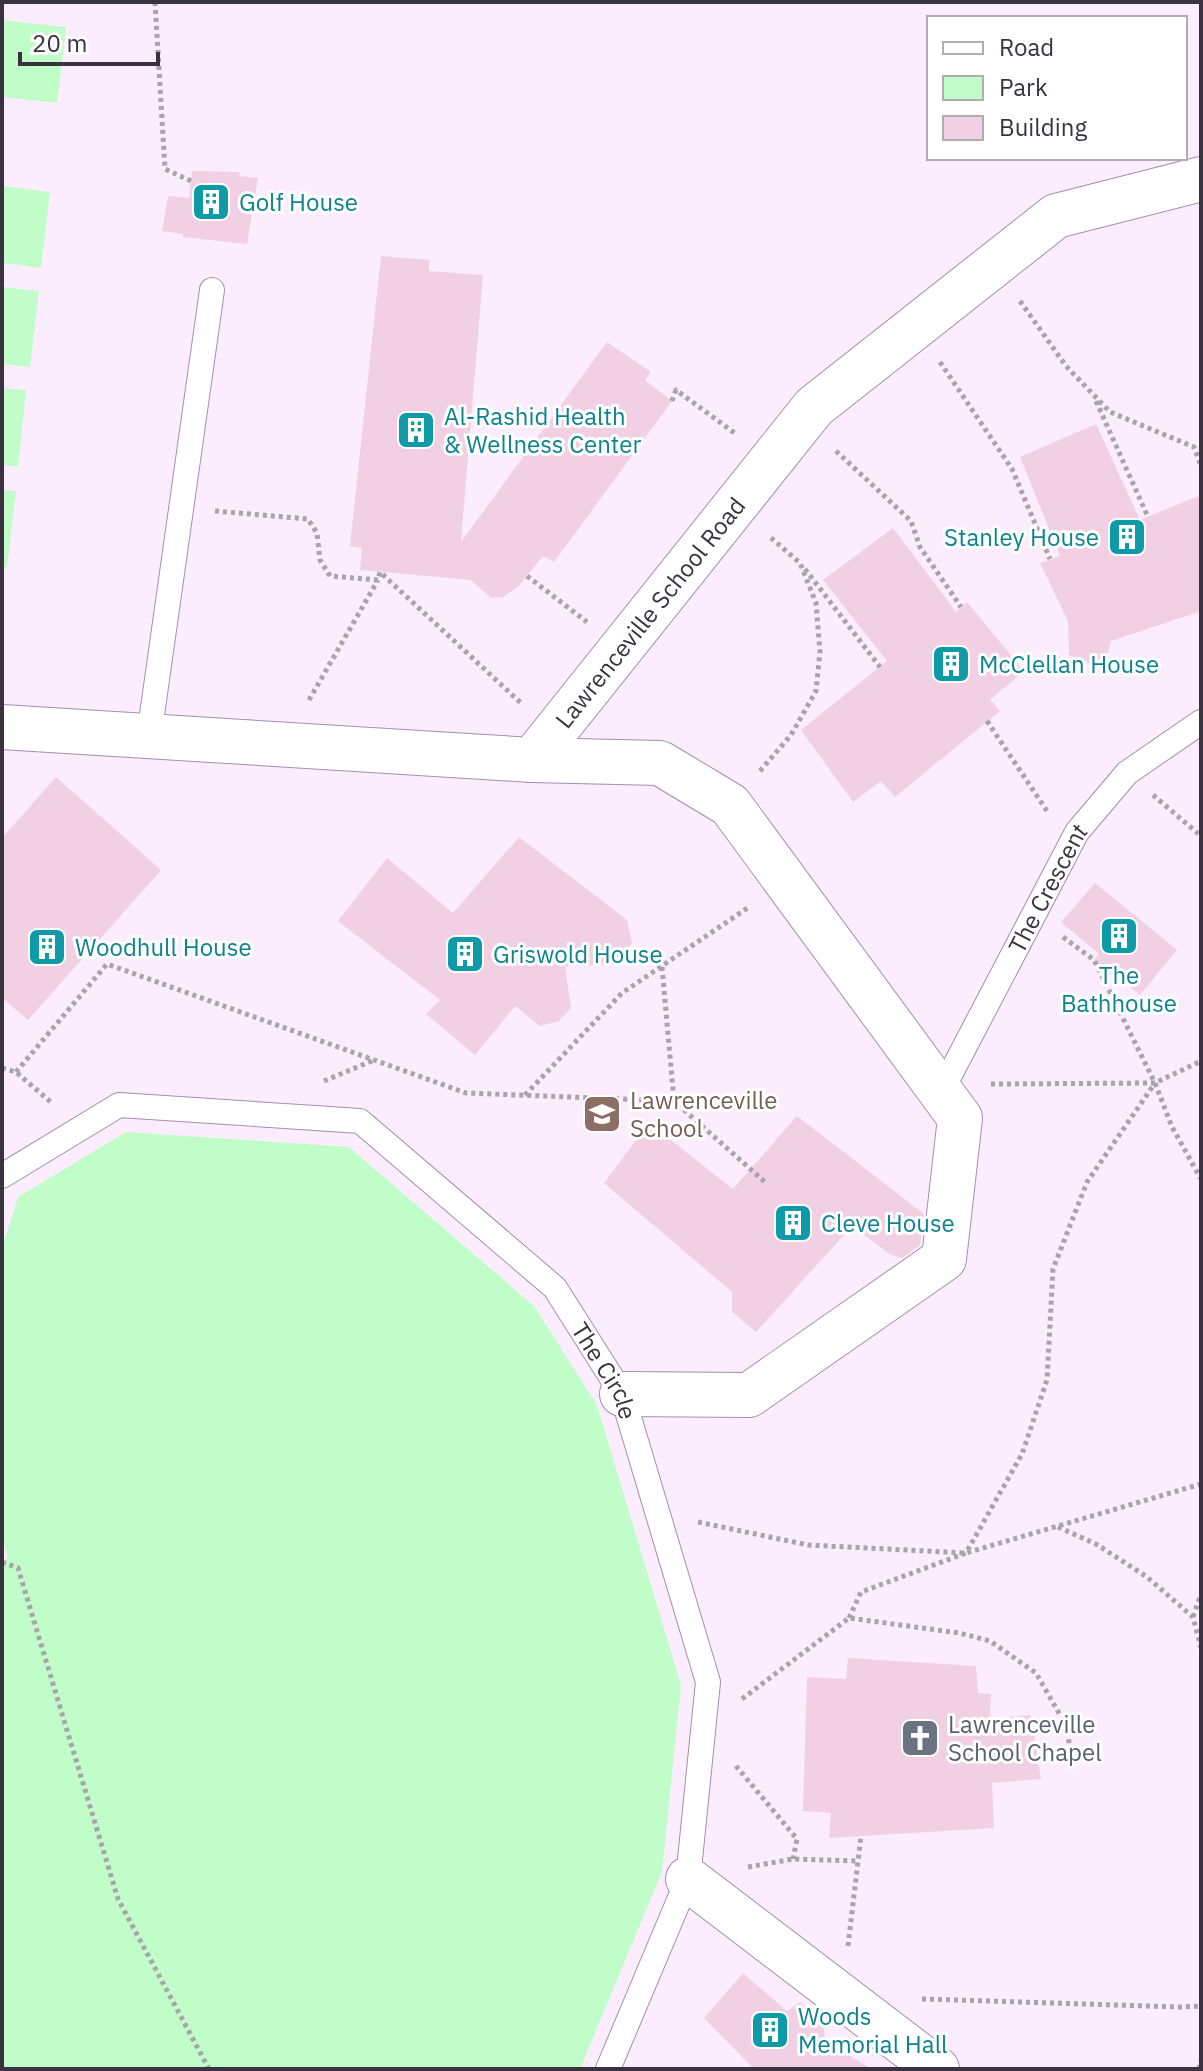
<svg xmlns="http://www.w3.org/2000/svg" width="1203" height="2071" font-family="'IBM Plex Sans',sans-serif">
  <style>
    .education { fill: #fbecfe; fill-rule: evenodd }
    .green { fill: #c1fdc8 }
    .building { fill: #f2d0e4 }
    .lines { fill: none; stroke-linecap: round; stroke-linejoin: round }
    .lane-casing { stroke: #a090ac; stroke-width: 26 }
    .street-casing { stroke: #a090ac; stroke-width: 46 }
    .path { stroke: #a7a4aa; stroke-width: 5; stroke-dasharray: 4 4; stroke-linecap: butt }
    .lane { stroke: #fff; stroke-width: 24 }
    .street { stroke: #fff; stroke-width: 44 }
    .labels { text-anchor: middle; dominant-baseline: central; stroke-width: 6; stroke-linejoin: round; paint-order: stroke }
    .culture-label { font-size: 24px; fill: #0d838f; stroke: #fff; text-anchor: start }
    .street-label { font-size: 24px; fill: #3a333f; stroke: #fff }
    .education-label { font-size: 24px; fill: #785e54; stroke: #fff; text-anchor: start }
    .worship-label { font-size: 24px; fill: #5b616d; stroke: #fff; text-anchor: start }
  </style>
  <rect width="100%" height="100%" fill="#fbfbfb"/>
  <path class="education" d="M2 2H1201V2069H2ZM929 18H1185V158H929Z"/>
  <path class="green" d="M2 20 66 27 57 103 2 97Z
    M2 186 50 192 41 268 2 263Z
    M2 287 39 291 30 367 2 364Z
    M2 388 26 390 18 467 2 465Z
    M2 490 16 491 7 567H2Z
    M126 1132 349 1147 534 1306 597 1405 681 1685 662 1872 580 2069H2V1568L8 1556 2 1539V1250L18 1197Z"/>
  <path class="building" d="M192 171 240 172 239 176 258 178 247 244 183 237V234L162 231 168 196 189 198Z
    M381 256 429 260V271L483 275 461 542 607 342 651 372 645 380 672 401 554 562 543 556 518 587 503 597 491 598 471 580 360 570 362 548 350 546Z
    M1096 424 1140 520 1201 495V611L1111 641 1107 656 1090 663 1069 655 1068 621 1040 563 1060 556 1020 457Z
    M893 528 956 612 967 602 1024 671 990 700 1000 711 895 797 881 781 853 802 801 730 887 661 823 580Z
    M56 777 161 870 28 1020 2 998V838Z
    M519 837 627 920 632 943 616 965 565 966 571 1008 559 1021 540 1026 515 1006 475 1055 426 1014 440 1000 338 921 387 858 453 913Z
    M1095 883 1177 950 1140 995 1094 960 1099 954 1061 922Z
    M797 1116 924 1214 920 1245 902 1258 891 1255 852 1226 756 1332 732 1312V1292L604 1183 649 1123 733 1189Z
    M848 1658 976 1666 978 1693 991 1694 990 1719 1031 1715 1041 1779 992 1783 994 1828 829 1838 831 1813 803 1811 807 1677 846 1679Z
    M743 1973 787 2011 800 2002 823 2021 825 2040 871 2069H754L704 2018Z"/>
  <g class="lines">
    <defs>
      <g id="lane">
        <path d="M149 736 212 290"/>
        <path id="s1" d="M941 1092 1077 832 1127 773 1201 722"/>
        <path id="s2" d="M2 1176 119 1105 360 1121 555 1288 622 1394 708 1682 688 1879 608 2069"/>
      </g>
      <g id="street">
        <path id="s3" d="M2 727 532 760 814 407 1056 216 1201 179"/>
        <path d="M532 760 660 763 730 805 960 1118 944 1259 749 1395 622 1394"/>
        <path d="M688 1879 937 2069"/>
      </g>
    </defs>
    <use href="#lane" class="lane-casing"/>
    <use href="#street" class="street-casing"/>
    <path class="path" d="M155 2 165 169 191 181
      M1020 301 1066 366 1110 412 1194 447 1201 466
      M940 362 1012 469 1050 559
      M672 401 676 390 736 434
      M1096 401 1148 517
      M836 451 911 521 920 547 961 607
      M215 511 308 519 317 533 320 560 330 576 378 580 380 572 522 704
      M805 569 880 667
      M527 576 587 622
      M309 700 378 580
      M987 721 1047 811
      M760 771 791 735 816 691 820 652 816 603 800 563 770 537
      M1153 795 1201 836
      M1063 937 1094 960 1155 1083 1172 1127 1201 1179
      M662 967 674 1101
      M2 1068 16 1072 53 1104
      M16 1072 107 964 466 1093 674 1101 766 1183
      M324 1081 374 1060
      M991 1084 1155 1083 1201 1061
      M525 1095 622 993 749 907
      M698 1522 808 1545 966 1553 1201 1484
      M1058 1527 1096 1544 1147 1577 1193 1617 1201 1648
      M2 1562 18 1568 118 1899 209 2069
      M1193 1617 1201 1594
      M849 1618 861 1592 966 1553 1022 1454 1047 1380 1053 1269 1087 1182 1155 1083
      M742 1699 849 1618 959 1633 990 1641 1036 1673 1068 1729 1070 1759 1037 1756
      M736 1766 797 1839 793 1859
      M748 1867 793 1859 858 1861
      M848 1946 861 1836
      M922 1999 1181 2007 1201 2006
      M1199 2069 1201 2060"/>
    <use href="#lane" class="lane"/>
    <use href="#street" class="street"/>
  </g>
  <defs>
    <symbol id="building-square" viewBox="-11 -11 22 22"><rect x="-9" y="-9" width="18" height="18" rx="4" fill="#0f9aa8" stroke="#fff"/><path d="M-4-6H4V6H1V3H-1V6H-4ZM-2.5-4.3h1.7v1.8h-1.7ZM.8-4.3h1.7v1.8H.8ZM-2.5-1h1.7V.8h-1.7ZM.8-1h1.7V.8H.8Z" fill="#fff"/></symbol>
    <symbol id="school-square" viewBox="-11 -11 22 22"><rect x="-9" y="-9" width="18" height="18" rx="4" fill="#8d6e63" stroke="#fff"/><path d="M0-5L7-2L0 1L-7-2ZM-4 1L0 2.5L4 1V4Q0 6-4 4Z" fill="#fff"/></symbol>
    <symbol id="church-square" viewBox="-11 -11 22 22"><rect x="-9" y="-9" width="18" height="18" rx="4" fill="#6b7280" stroke="#fff"/><path d="M-1.2-6h2.4v3.5h3.3v2.4h-3.3V6h-2.4V-.1h-3.3v-2.4h3.3Z" fill="#fff"/></symbol>
  </defs>
  <g fill-rule="evenodd">
    <use href="#building-square" x="189" y="180" width="44" height="44"/>
    <use href="#building-square" x="394" y="408" width="44" height="44"/>
    <use href="#building-square" x="1105" y="515" width="44" height="44"/>
    <use href="#building-square" x="929" y="642" width="44" height="44"/>
    <use href="#building-square" x="1097" y="914" width="44" height="44"/>
    <use href="#building-square" x="25" y="925" width="44" height="44"/>
    <use href="#building-square" x="443" y="932" width="44" height="44"/>
    <use href="#school-square" x="580" y="1092" width="44" height="44"/>
    <use href="#building-square" x="771" y="1201" width="44" height="44"/>
    <use href="#church-square" x="898" y="1716" width="44" height="44"/>
    <use href="#building-square" x="748" y="2008" width="44" height="44"/>
  </g>
  <g class="labels">
    <g class="culture-label">
      <text x="239" y="202">Golf House</text>
      <text x="444" y="416">Al-Rashid Health<tspan x="444" dy="28">&amp; Wellness Center</tspan></text>
      <text x="1099" y="537" text-anchor="end">Stanley House</text>
      <text x="979" y="664">McClellan House</text>
      <text x="75" y="947">Woodhull House</text>
      <text x="493" y="954">Griswold House</text>
      <text x="1119" y="975" text-anchor="middle">The<tspan x="1119" dy="28">Bathhouse</tspan></text>
      <text x="821" y="1223">Cleve House</text>
      <text x="798" y="2016">Woods<tspan x="798" dy="28">Memorial Hall</tspan></text>
    </g>
    <g class="street-label">
      <text stroke="none"><textPath href="#s3" startOffset="720">Lawrenceville School Road</textPath></text>
      <text stroke="none"><textPath href="#s1" startOffset="230">The Crescent</textPath></text>
      <text stroke="none"><textPath href="#s2" startOffset="732">The Circle</textPath></text>
    </g>
    <g class="education-label">
      <text x="630" y="1100">Lawrenceville<tspan x="630" dy="28">School</tspan></text>
    </g>
    <g class="worship-label">
      <text x="948" y="1724">Lawrenceville<tspan x="948" dy="28">School Chapel</tspan></text>
    </g>
  </g>
  <rect width="1203" height="2071" fill="none" stroke="#3a333f" stroke-width="8"/>
  <rect x="927" y="16" width="260" height="144" fill="#ffffff" stroke="#b0adb2" stroke-width="2"/>
  <rect x="943" y="42" width="40" height="12" fill="#ffffff" stroke="#b0adb2" stroke-width="2"/>
  <text x="999" y="56" font-size="24" fill="#3a333f">Road</text>
  <rect x="943" y="76" width="40" height="24" fill="#c1fdc8" stroke="#b0adb2" stroke-width="2"/>
  <text x="999" y="96" font-size="24" fill="#3a333f">Park</text>
  <rect x="943" y="116" width="40" height="24" fill="#f2d0e4" stroke="#b0adb2" stroke-width="2"/>
  <text x="999" y="136" font-size="24" fill="#3a333f">Building</text>
  <path d="M20 52v12h138v-12" fill="none" stroke="#3a333f" stroke-width="4"/>
  <text x="32" y="52" font-size="24" fill="#3a333f" stroke="#ffffff" stroke-width="6" paint-order="stroke">20 m</text>
</svg>
